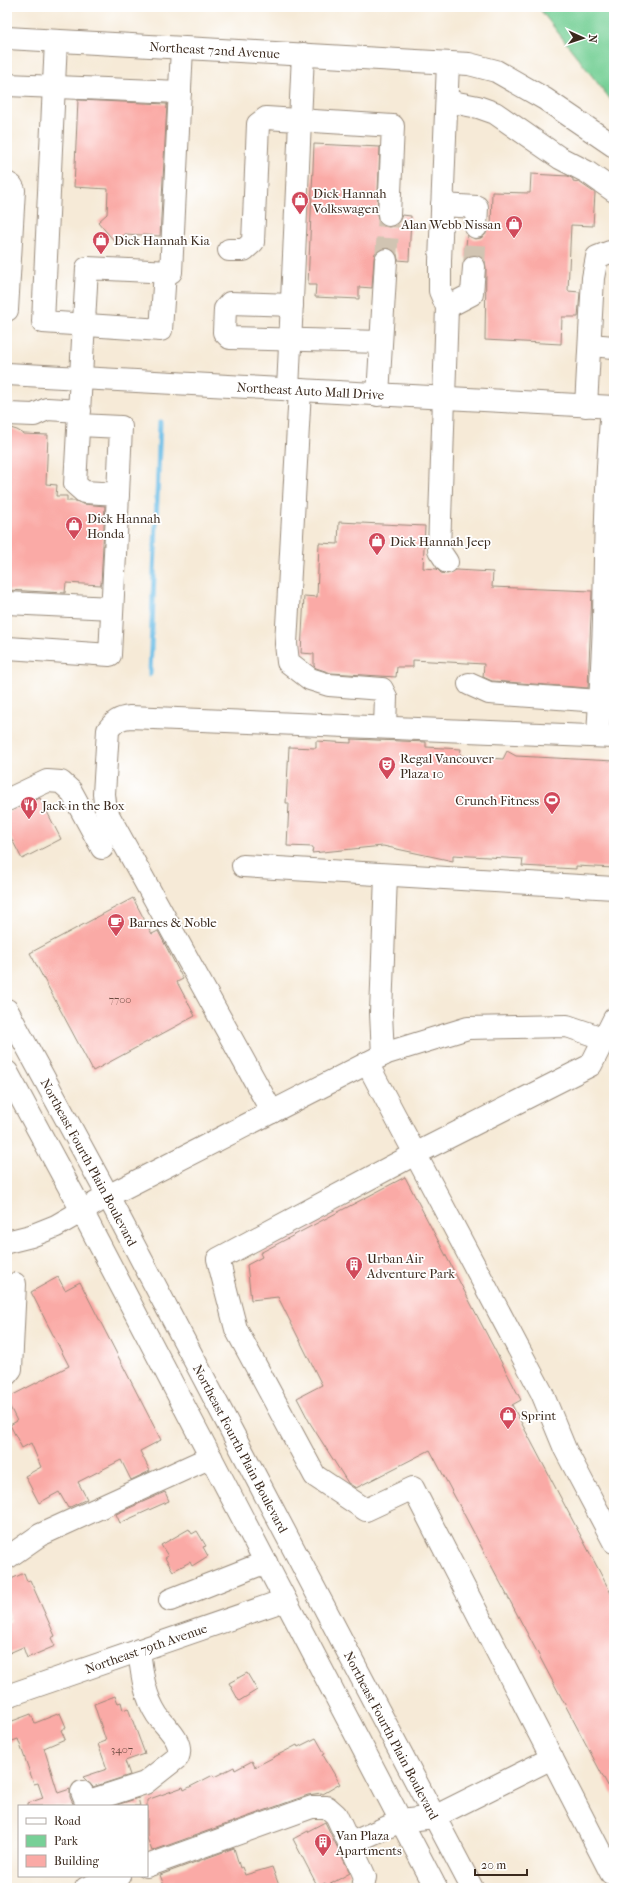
<svg xmlns="http://www.w3.org/2000/svg" width="621" height="1895" font-family="'IM FELL French Canon',serif">
  <style>
    .green { fill: #77d097; stroke: #597d5a }
    .lines { fill: none; stroke-linecap: round; stroke-linejoin: round }
    .stream { stroke: #6abde6; stroke-width: 5 }
    .building { fill: #faaaa6 }
    .minor-tunnel { stroke: #d1c4b2; stroke-width: 22; stroke-dasharray: 22 11; stroke-linecap: butt }
    .minor-casing { stroke: #988a7a; stroke-width: 24 }
    .major-casing { stroke: #988a7a; stroke-width: 24 }
    .minor { stroke: #fff; stroke-width: 22 }
    .major { stroke: #fff; stroke-width: 22 }
    .labels { text-anchor: middle; dominant-baseline: central; stroke-width: 3.5; stroke-linejoin: round; paint-order: stroke }
    .number-label { font-size: 11px; fill: #6b4a40 }
    .street-label { font-size: 13px; fill: #3b2a1e; stroke: #fff }
    .poi-label { font-size: 13px; fill: #3b2a1e; stroke: #fff; text-anchor: start }
  </style>
  <rect width="100%" height="100%" fill="#fff"/>
  <filter id="ink" filterUnits="userSpaceOnUse"><feTurbulence type="fractalNoise" baseFrequency=".025" numOctaves="2"/><feDisplacementMap in="SourceGraphic" scale="8" xChannelSelector="R" yChannelSelector="G"/><feConvolveMatrix kernelMatrix="1 2 1 2 8 2 1 2 1" color-interpolation-filters="sRGB"/></filter>
  <filter id="wash" filterUnits="userSpaceOnUse"><feTurbulence type="fractalNoise" baseFrequency=".012" numOctaves="4" result="noise"/><feDisplacementMap in="SourceGraphic" scale="16" xChannelSelector="R" yChannelSelector="G"/><feGaussianBlur stdDeviation="0.9" result="paint"/><feColorMatrix in="noise" values="0 0 0 0 0 0 0 0 0 0 0 0 0 0 0 0 0 1.4 0 .05"/><feComposite in="paint" operator="in"/></filter>
  <g filter="url(#wash)">
    <rect width="100%" height="100%" fill="#f6ead7"/>
    <path class="green" d="M538 7H614V104Z"/>
    <g class="lines">
      <path class="stream" d="M150 674 160 422"/>
    </g>
    <g id="blocks">
      <path class="building" d="M78 100 167 104 160 236 125 234 116 243 98 222 107 214 108 189 74 187Z
        M314 144 380 147 377 214 378 220 383 226 389 227 394 226 399 222 402 215 411 216 409 261 398 260 397 254 393 249 386 248 380 249 375 253 374 259 372 288 359 287V299L315 297 316 285H308Z
        M531 174 568 176 573 179V181L579 182 595 193 593 226 571 225 568 291 580 292 578 317H562L561 344 485 340 486 268 485 261 481 256 475 255 465 258 467 235 475 239 481 238 486 234 488 227 491 228 492 192 530 193Z
        M7 427 17 430 24 434 48 435 46 484 57 485 56 496H67V501H76L83 504 105 506 101 585 66 583 65 593 7 590Z
        M339 522 425 526 423 568 437 569 441 573 447 574 456 570 493 572 492 587 592 591 588 688 492 681 483 677 484 664 413 660V667H397L396 677 331 673 316 668 314 666V654L301 653 304 596 317 597 319 543 338 544Z
        M351 739 426 742V747L461 749 460 756 503 759 507 751 516 756 614 761V868L576 866V869L522 866 523 859 453 855V861L383 846 312 853 313 847 287 846 289 803H286L289 747 316 748V741L351 743Z
        M40 798 61 839 22 859 7 830V812Z
        M133 898 152 934 158 931 183 979 177 982 195 1016 93 1071 30 953Z
        M405 1177 521 1400 512 1405 614 1599V1797L430 1450 356 1488 348 1483 310 1423 297 1398 322 1385 278 1297 251 1300 247 1265 262 1257 260 1253Z
        M58 1277 65 1290 80 1282 161 1440 140 1451 150 1471 131 1480 121 1460 78 1482 87 1499 68 1508 59 1492 39 1503 25 1476 41 1467 31 1443 22 1448 10 1425 17 1421 7 1401V1398L69 1366 31 1292Z
        M165 1492 169 1501 120 1523 116 1514Z
        M189 1529 192 1534 197 1531 206 1546 203 1547 208 1556 192 1566 190 1562 173 1571 165 1558 168 1556 161 1545Z
        M24 1573 27 1581 30 1580 55 1636 51 1638 55 1646 27 1658 23 1647 7 1654V1623L11 1621 7 1611V1581Z
        M247 1673 257 1690 239 1701 229 1683Z
        M115 1696 118 1703 121 1702 123 1710 128 1708 145 1754 125 1761 130 1775 93 1787 83 1777 107 1769 98 1744 106 1741 94 1704Z
        M60 1713 66 1727 61 1730 65 1739 44 1748 58 1793 70 1789V1797L74 1806H28V1803L43 1798 38 1783 34 1784 18 1739 7 1743V1723L31 1714 35 1723Z
        M316 1738 325 1754 323 1755 340 1784 323 1794 321 1793 308 1795 152 1851 147 1838V1800L183 1787 184 1790 213 1775 214 1777 234 1767 235 1770 252 1761 255 1767 297 1745 298 1747Z
        M138 1798 140 1806H114Z
        M325 1822 350 1873 327 1886 325 1883 318 1887 293 1839Z
        M234 1848 240 1868 242 1867 245 1875 272 1867 280 1888H165L160 1875Z"/>
    </g>
  </g>
  <g filter="url(#ink)">
    <use href="#blocks" fill-opacity="0" stroke="#988a7a" stroke-width="1"/>
    <g class="lines">
      <path class="minor-tunnel" d="M386 260 389 215
        M474 267 476 227"/>
      <defs>
        <g id="minor">
          <path id="s1" d="M7 38 469 64 496 71 545 99 614 146"/>
          <path d="M56 41 43 322 161 330 165 272"/>
          <path d="M7 85 180 92"/>
          <path d="M447 101 478 107 495 113 560 158 587 172 614 191"/>
          <path d="M7 183 12 186 14 190 7 310"/>
          <path d="M442 205 477 207 476 227"/>
          <path d="M229 250H244L253 242 258 124 266 118 393 126 389 215"/>
          <path d="M292 305 230 303 225 309 224 332 230 338 381 342"/>
          <path d="M447 307 472 294 474 267"/>
          <path d="M590 345 614 347"/>
          <path id="s2" d="M7 374 614 407"/>
          <path d="M288 390 303 54"/>
          <path d="M300 390 286 644 288 662 310 679 329 685 382 689 386 697 385 727"/>
          <path d="M378 395 386 260"/>
          <path d="M586 406 593 278 597 257 610 252H614"/>
          <path d="M7 414 34 415 47 409 80 411"/>
          <path d="M79 425 121 427 118 494"/>
          <path d="M447 562 439 550 447 307 440 291V261L448 63"/>
          <path d="M7 603 112 608"/>
          <path d="M8 648 110 655 118 494 84 492 75 484 87 268 171 272 182 48"/>
          <path d="M469 684 489 693 599 701"/>
          <path d="M598 736C600 698 603 659 604 620 605 549 606 478 612 407"/>
          <path d="M7 800 47 781 61 782 71 791 102 848"/>
          <path d="M243 866 614 888"/>
          <path d="M614 1019 591 1065 415 1154 218 1259 236 1329 315 1476 366 1510 413 1488 611 1873H614"/>
          <path d="M383 1055 381 1013 386 875"/>
          <path d="M367 1063 542 1393 565 1449 614 1542"/>
          <path d="M272 1112 106 811 104 794 108 730C114 722 119 718 130 717L614 737"/>
          <path d="M7 1242 31 1236 56 1226 108 1196 387 1053 468 1028 567 1026 614 1042"/>
          <path d="M7 1374 11 1369 15 1284"/>
          <path d="M7 1558 40 1535 211 1457"/>
          <path d="M170 1600 266 1562"/>
          <path id="s3" d="M7 1696 285 1600"/>
          <path d="M82 1792 86 1802 145 1783 178 1757C184 1741 166 1728 157 1715 144 1695 142 1674 139 1650"/>
          <path d="M349 1844 401 1821 434 1817 552 1758"/>
          <path d="M147 1866 312 1807H327L336 1815 361 1868 365 1877 363 1888"/>
          <path d="M86 1888 119 1876"/>
        </g>
        <g id="major">
          <path id="s4" d="M7 1010 108 1196 472 1888"/>
          <path d="M7 1072 82 1211 436 1888"/>
        </g>
      </defs>
      <use href="#minor" class="minor-casing"/>
      <use href="#major" class="major-casing"/>
      <use href="#minor" class="minor"/>
      <use href="#major" class="major"/>
    </g>
  </g>
  <defs>
    <symbol id="shop-pin" viewBox="-11 -11 22 30"><path d="M0 17L-7.5 6A9.5 9.5 0 1 1 7.5 6Z" fill="#d1495b" stroke="#fff"/><path d="M-5-2.5h2.3a2.7 3.5 0 0 1 5.4 0H5L5.5 6h-11ZM-1.5-2.5h3a1.5 2.3 0 0 0-3 0Z" fill="#fff"/></symbol>
    <symbol id="theatre-pin" viewBox="-11 -11 22 30"><path d="M0 17L-7.5 6A9.5 9.5 0 1 1 7.5 6Z" fill="#d1495b" stroke="#fff"/><path d="M-5-5.5Q0-4 5-5.5V0Q5 5 0 6Q-5 5-5 0ZM-3.3-2.5H-1v1.5H-3.3ZM1-2.5H3.3v1.5H1ZM-2.8 1Q0 5.5 2.8 1Z" fill="#fff"/></symbol>
    <symbol id="stadium-pin" viewBox="-11 -11 22 30"><path d="M0 17L-7.5 6A9.5 9.5 0 1 1 7.5 6Z" fill="#d1495b" stroke="#fff"/><path d="M0-5a6.5 5 0 1 0 0 10a6.5 5 0 1 0 0-10ZM-3.5-1.8h7v3.6h-7Z" fill="#fff"/></symbol>
    <symbol id="restaurant-pin" viewBox="-11 -11 22 30"><path d="M0 17L-7.5 6A9.5 9.5 0 1 1 7.5 6Z" fill="#d1495b" stroke="#fff"/><path d="M-5-6h1v4h1v-4h1v4h1v-4h1v5L-1.5 .5V6h-2V.5L-5-1ZM5-6V6H3V1.5H1.5Q1.5-4 5-6Z" fill="#fff"/></symbol>
    <symbol id="cafe-pin" viewBox="-11 -11 22 30"><path d="M0 17L-7.5 6A9.5 9.5 0 1 1 7.5 6Z" fill="#d1495b" stroke="#fff"/><path d="M-5.5-4.5H6V0H3Q3 3.5 0 3.5H-2.5Q-5.5 3.5-5.5 0ZM3-3.2v2h1.7v-2ZM-6 4.5H4V6H-6Z" fill="#fff"/></symbol>
    <symbol id="building-pin" viewBox="-11 -11 22 30"><path d="M0 17L-7.5 6A9.5 9.5 0 1 1 7.5 6Z" fill="#d1495b" stroke="#fff"/><path d="M-4-6H4V6H1V3H-1V6H-4ZM-2.5-4.3h1.7v1.8h-1.7ZM.8-4.3h1.7v1.8H.8ZM-2.5-1h1.7V.8h-1.7ZM.8-1h1.7V.8H.8Z" fill="#fff"/></symbol>
  </defs>
  <g fill-rule="evenodd">
    <use href="#shop-pin" x="290" y="190" width="20" height="27"/>
    <use href="#shop-pin" x="504" y="214" width="20" height="27"/>
    <use href="#shop-pin" x="91" y="230" width="20" height="27"/>
    <use href="#shop-pin" x="64" y="515" width="20" height="27"/>
    <use href="#shop-pin" x="367" y="531" width="20" height="27"/>
    <use href="#theatre-pin" x="377" y="755" width="20" height="27"/>
    <use href="#stadium-pin" x="542" y="790" width="20" height="27"/>
    <use href="#restaurant-pin" x="19" y="795" width="20" height="27"/>
    <use href="#cafe-pin" x="106" y="912" width="20" height="27"/>
    <use href="#building-pin" x="344" y="1255" width="20" height="27"/>
    <use href="#shop-pin" x="498" y="1405" width="20" height="27"/>
    <use href="#building-pin" x="313" y="1832" width="20" height="27"/>
  </g>
  <g class="labels">
    <g class="number-label">
      <text x="120" y="999">7700</text>
      <text x="122" y="1749">3407</text>
    </g>
    <g class="street-label">
      <text stroke="none"><textPath href="#s1" startOffset="208">Northeast 72nd Avenue</textPath></text>
      <text stroke="none"><textPath href="#s2" startOffset="304">Northeast Auto Mall Drive</textPath></text>
      <text stroke="none"><textPath href="#s4" startOffset="173">Northeast Fourth Plain Boulevard</textPath></text>
      <text stroke="none"><textPath href="#s4" startOffset="497">Northeast Fourth Plain Boulevard</textPath></text>
      <text stroke="none"><textPath href="#s3" startOffset="147">Northeast 79th Avenue</textPath></text>
      <text stroke="none"><textPath href="#s4" startOffset="821">Northeast Fourth Plain Boulevard</textPath></text>
    </g>
    <g class="poi-label">
      <text x="313" y="193">Dick Hannah<tspan x="313" dy="15">Volkswagen</tspan></text>
      <text x="501" y="224" text-anchor="end">Alan Webb Nissan</text>
      <text x="114" y="240">Dick Hannah Kia</text>
      <text x="87" y="518">Dick Hannah<tspan x="87" dy="15">Honda</tspan></text>
      <text x="390" y="541">Dick Hannah Jeep</text>
      <text x="400" y="758">Regal Vancouver<tspan x="400" dy="15">Plaza 10</tspan></text>
      <text x="539" y="800" text-anchor="end">Crunch Fitness</text>
      <text x="42" y="805">Jack in the Box</text>
      <text x="129" y="922">Barnes &amp; Noble</text>
      <text x="367" y="1258">Urban Air<tspan x="367" dy="15">Adventure Park</tspan></text>
      <text x="521" y="1415">Sprint</text>
      <text x="336" y="1835">Van Plaza<tspan x="336" dy="15">Apartments</tspan></text>
    </g>
  </g>
  <rect width="621" height="1895" fill="none" stroke="#fff" stroke-width="24"/>
  <rect x="18" y="1805" width="130" height="72" fill="#ffffff" stroke="#b1aaa5"/>
  <rect x="26" y="1818" width="20" height="6" fill="#ffffff" stroke="#b1aaa5"/>
  <text x="54" y="1825" font-size="12" fill="#3b2a1e">Road</text>
  <rect x="26" y="1835" width="20" height="12" fill="#77d097" stroke="#b1aaa5"/>
  <text x="54" y="1845" font-size="12" fill="#3b2a1e">Park</text>
  <rect x="26" y="1855" width="20" height="12" fill="#faaaa6" stroke="#b1aaa5"/>
  <text x="54" y="1865" font-size="12" fill="#3b2a1e">Building</text>
  <g transform="translate(583 38) rotate(93)" stroke="#ffffff" stroke-width="3" paint-order="stroke">
  <path d="M0-3L7 15L0 10L-7 15Z" fill="#3b2a1e"/>
  <text y="-6" font-size="11" font-weight="bold" text-anchor="middle" fill="#3b2a1e">N</text>
  </g>
  <path d="M475 1869v6h52v-6" fill="none" stroke="#3b2a1e" stroke-width="2"/>
  <text x="481" y="1869" font-size="12" fill="#3b2a1e" stroke="#ffffff" stroke-width="3" paint-order="stroke">20 m</text>
</svg>
